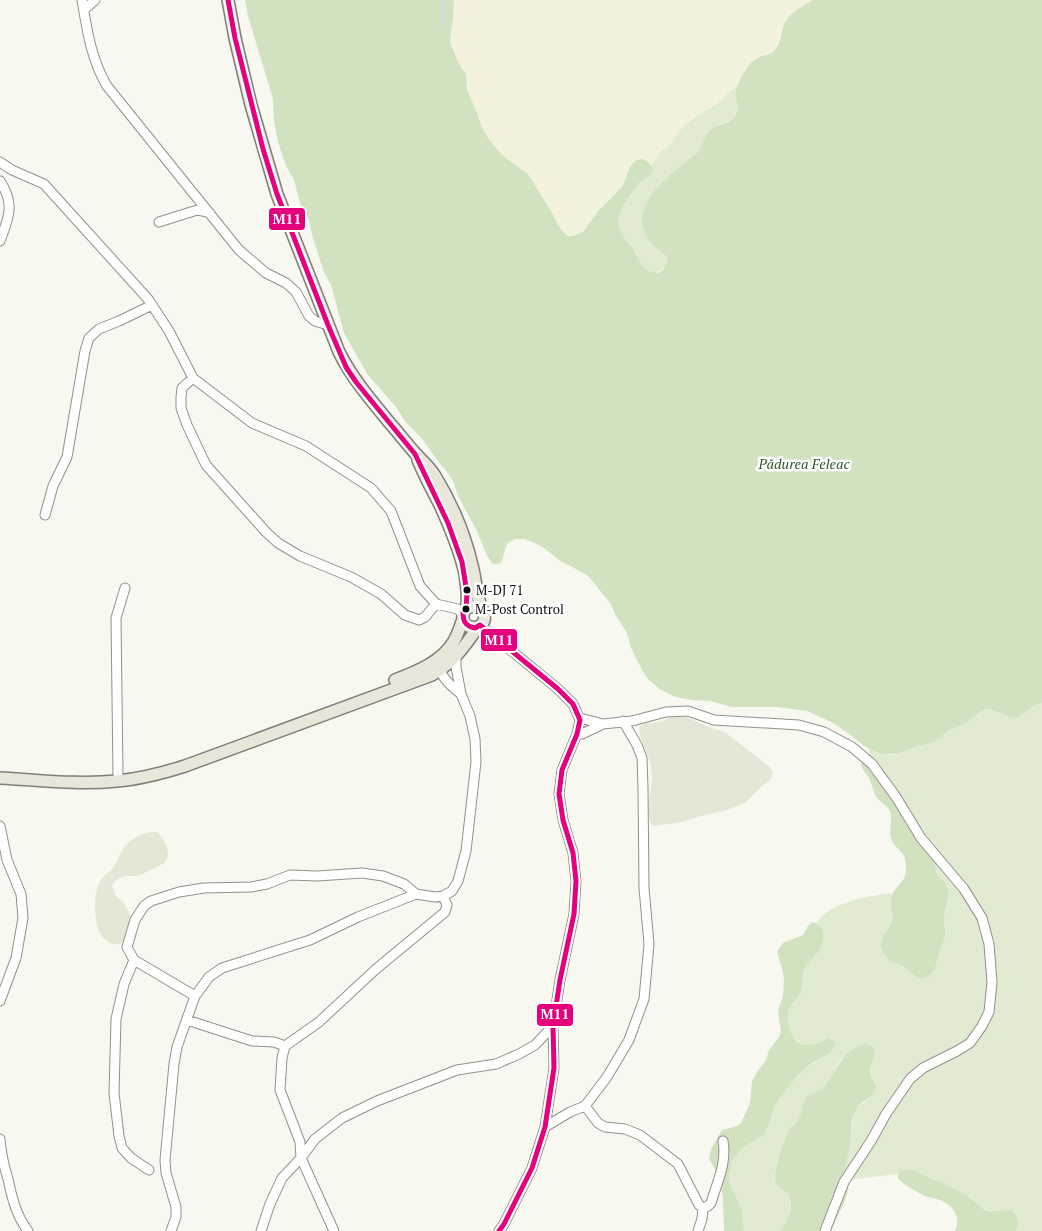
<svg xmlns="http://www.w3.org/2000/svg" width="1042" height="1231" font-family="'PT Serif',serif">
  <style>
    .farmland { fill: #f3f2de }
    .green { fill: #e0ebd2 }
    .forest { fill: #d1e2c1 }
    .cemetery { fill: #e3e8d6 }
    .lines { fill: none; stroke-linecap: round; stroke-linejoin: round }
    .stream { stroke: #cae0ee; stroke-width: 2 }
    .minor-casing { stroke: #92918e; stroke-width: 11 }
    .major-casing { stroke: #7f7f7b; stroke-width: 14 }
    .minor { stroke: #fefefd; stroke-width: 9 }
    .major { stroke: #e9e6da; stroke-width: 11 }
    .bus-1-casing { stroke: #fff; stroke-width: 9 }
    .bus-1 { stroke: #e5007d; stroke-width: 5 }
    .bus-dot { fill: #0b0b0b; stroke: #fff; stroke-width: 2 }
    .labels { text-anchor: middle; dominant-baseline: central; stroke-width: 5; stroke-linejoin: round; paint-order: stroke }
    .bus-label { font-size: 13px; fill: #0b0b0b; stroke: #fff; text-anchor: start }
    .park-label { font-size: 14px; font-style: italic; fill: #2d5a24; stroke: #fff }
    .line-badge { stroke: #fff; stroke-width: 2 }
    .badge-label { font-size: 14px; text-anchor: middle; font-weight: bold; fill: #fff }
  </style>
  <rect width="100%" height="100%" fill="#f8f7f0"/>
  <path class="farmland" d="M454 0H813L788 18 782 28 776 48 773 52 754 61 747 68 737 87 728 93 717 104 695 117 680 130 671 143 660 152 651 165 647 161 630 167 622 187 619 191 599 210 583 232 573 236H568L564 233 558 225 551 211 528 174 502 155 488 138 481 125 476 110 467 90 466 75 464 71 458 62 450 42 453 18Z"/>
  <path class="green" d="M737 87C735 96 741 105 736 113 731 123 722 122 714 127 705 133 703 145 697 153 694 156 691 158 688 160 667 179 643 193 642 224L667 256 668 261C663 274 651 277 642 265 638 260 637 254 633 248 627 238 616 233 618 219 620 208 627 201 633 192 635 189 636 185 639 183 645 178 648 176 653 169L651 165 660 152 671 143 680 130 695 117 717 104 728 93Z
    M1042 703V1231H1016L1017 1229 1006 1210C985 1213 982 1208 967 1196 962 1192 949 1185 942 1182 929 1177 914 1174 900 1171L898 1174 847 1180C842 1167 849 1154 851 1141 853 1130 851 1120 856 1110 859 1104 866 1102 870 1097 873 1093 874 1086 875 1082L870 1073 869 1068 856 1047C850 1052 843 1056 839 1062 834 1071 831 1082 823 1089 820 1091 816 1091 813 1093 807 1099 804 1109 800 1117 797 1124 790 1127 786 1134 783 1140 774 1172 774 1178 775 1184 780 1187 783 1190 796 1203 789 1219 780 1231H744C743 1224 744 1215 741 1208 737 1198 728 1188 729 1176 729 1162 738 1149 750 1142 754 1140 760 1138 763 1134 770 1126 770 1115 775 1106 786 1085 804 1066 826 1056L824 1040C820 1041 815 1045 810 1045 793 1045 784 1027 788 1012 789 1007 794 1004 797 999 802 989 802 977 807 966 810 959 817 955 820 948 823 940 823 934 821 926L817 923C826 903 873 895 893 893L890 902 892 912V922L886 931 881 945 885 955 892 962 902 965 913 975 923 978 932 973 936 963 940 947 945 938 946 927 943 916 948 901 949 891 947 886 936 874 933 852 917 827 912 811 869 760V748L888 755 898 754 918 746 933 743 949 730 968 722 983 710 988 709 999 712 1008 717H1018L1035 705Z"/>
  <path class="forest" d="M245 0H454L453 18 450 42 458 62 464 71 466 75 467 90 476 110 481 125 488 138 502 155 528 174 551 211 558 225 564 233 568 236H573L583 232 599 210 622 187 630 167 633 163 637 160 642 159 647 161 651 165 653 169 651 174 639 183 624 204 618 218 619 228 621 233 634 250 641 264 648 271 658 273 663 270 668 261C667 253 659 251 653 245 647 239 641 227 642 218 646 191 670 176 688 160 691 157 695 156 697 153 703 145 705 133 714 127 721 123 728 124 734 117 742 107 735 102 736 92 736 87 739 82 741 78 745 70 751 61 758 58 763 55 769 55 773 52 782 45 780 30 786 21 791 12 804 5 813 0H1042V703L1035 705 1018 717 1013 718 1008 717 999 712 988 709 983 710 968 722 949 730 933 743 918 746 898 754H884L874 751 864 746 848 733 831 722 807 711 777 707H731L711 701 692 700 676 697 661 690 649 680 643 672 631 648 627 633 615 614 611 604 594 583 587 575 559 560 544 548 535 543 525 539H515L509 542 506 546 502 561 498 564H493L487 556 477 531 458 496 453 481 447 472 437 460 423 440 405 421 396 407 368 375 344 333 331 285 324 272 312 235 309 220 301 206 294 180 286 166 278 142 274 121 273 99 248 16Z
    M864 759C875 771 886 783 897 795 902 801 908 806 912 812 916 817 916 824 919 830 923 837 930 844 933 852 935 858 934 865 936 871 938 878 946 881 948 889 951 898 945 906 944 915 943 922 947 929 945 937 944 941 942 944 941 947 937 956 937 969 930 975 916 985 910 969 901 965 898 964 896 964 894 963 888 960 881 952 881 945 881 936 889 929 892 921 894 914 889 907 891 899 896 880 910 885 905 859 903 850 895 848 892 841 888 832 892 824 891 815 889 804 879 803 875 795 873 790 872 785 870 780 867 773 860 769 861 761Z
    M812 922C826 924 825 938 820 949 816 956 810 959 806 967 802 976 803 985 800 993 797 1000 792 1003 789 1009 787 1014 788 1019 788 1024 791 1037 797 1046 811 1045 817 1044 823 1040 829 1038L834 1041 836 1045 830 1053 812 1063 798 1075 782 1095 774 1107 770 1122 763 1135 745 1146 738 1153 732 1161 729 1175V1180L732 1190 742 1209 744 1231H724L723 1199 720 1178 709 1159 711 1149 722 1130 737 1126 741 1123 750 1103 752 1081 757 1072 766 1060 769 1050 779 1037 781 1032 778 1011 783 996 784 978 783 973 777 951 783 943 803 935 808 926Z
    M866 1044C885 1049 867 1064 870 1073 871 1078 876 1081 876 1087 875 1096 864 1100 858 1106 856 1110 853 1116 852 1120 851 1127 852 1133 851 1139 850 1150 846 1159 845 1170 845 1176 849 1182 848 1188 847 1198 843 1205 839 1213 836 1219 834 1225 831 1231H780C788 1221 796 1205 786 1193 780 1187 773 1184 775 1174 776 1166 784 1137 788 1131 792 1126 798 1122 800 1116 803 1111 802 1103 806 1098 811 1092 820 1092 825 1086 839 1069 840 1050 866 1044Z
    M908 1169 918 1172 932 1179 942 1182 965 1194 977 1204 985 1210 991 1211 1011 1210C1018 1216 1019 1223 1016 1231H955C961 1217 954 1206 940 1200 935 1198 930 1198 925 1196 915 1191 907 1186 898 1179V1174L900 1171Z"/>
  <path class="cemetery" d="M679 715 689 718 703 725 726 733 770 767 773 772 771 779 760 788 745 803 727 810 697 817 682 822 653 826C643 813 652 791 652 776 652 758 640 744 639 727 645 721 652 724 659 722 666 720 671 716 679 715Z
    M157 832C161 836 164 840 166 845 172 862 163 864 150 870 146 872 143 874 139 875 133 878 126 874 120 878 116 880 114 882 112 886L116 896 124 903 129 912 132 920 126 940 120 944C92 948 91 899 100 882 103 875 111 872 115 865 117 862 118 858 120 855 126 840 141 832 157 832Z"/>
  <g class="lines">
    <path class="stream" d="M442 24V0"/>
    <defs>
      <path id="minor" d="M82 0C87 30 91 59 107 86L239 250 266 273 286 283 296 292 309 316 315 321 328 325
        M84 10 95 0
        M0 162 12 170 44 184 148 299 169 331 193 378 252 423 306 446 371 488 391 511 420 586 436 604 458 609 463 615
        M0 181C15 204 9 217 0 241
        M159 222 194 211 198 210 210 213
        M193 378 182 388 181 397V408L187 425 206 465 266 532 278 543 300 556 351 577 381 594 405 615 419 620 425 617 436 604
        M45 515 53 486 67 457 85 351 89 338 99 329 119 321 152 305
        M480 625 558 689 573 704 580 720 577 734 562 770 559 794 563 820 573 853 576 881 574 914 560 980 553 1026 554 1068 545 1127 532 1168 504 1224 499 1231
        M439 665C440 677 452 687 461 694
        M580 720 584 719 603 724 632 721 666 712 688 711 714 720 799 725 824 732 852 747 872 764 896 797 921 838 964 889 982 918 989 944 992 982 989 1012 982 1026 970 1043 957 1051 923 1068 910 1079 886 1114 871 1141 844 1182 825 1231
        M577 734H582L601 725 603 724
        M118 775 116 618 125 588
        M0 826 7 860 21 894 23 918 16 958 0 1001
        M134 960 195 996
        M187 1020 252 1041 274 1042 285 1046
        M585 1106 598 1123 605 1127 625 1129 640 1135 678 1164 699 1205 703 1208 708 1206 711 1203C717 1182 727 1164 723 1141
        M545 1127 570 1112 585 1106 607 1077 629 1040 644 999 649 944 644 888 643 788 642 758 637 745 623 721
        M0 1139C1 1153 4 1166 8 1179 12 1198 16 1215 28 1231
        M149 1170 131 1158 122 1148 119 1136 114 1093 116 1019 124 984 134 960 127 947 135 920 144 906 151 901 179 892 204 888 251 887 267 884 290 875 317 876 362 873 383 876 404 884 416 894
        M171 1231 176 1217V1207L166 1173 165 1160 174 1064 177 1047 195 996 209 977 222 968 310 940 358 917 416 894 435 897 443 896 452 891 458 881 466 851 476 762 475 739 470 716 461 694 456 667V657
        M261 1231 270 1204 282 1178 301 1158 315 1139 342 1118 377 1101 457 1070 496 1064 519 1054 535 1045 553 1026
        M334 1231 301 1158 300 1142 280 1090 282 1058 285 1046 319 1022 376 969 445 912 447 905 443 896
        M698 1231 702 1219 703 1208"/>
      <path id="major" d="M228 0 235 38 251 105 277 194 339 352C352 378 370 399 388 421 397 431 406 443 415 453 422 461 430 467 435 476 451 502 465 535 472 565 476 580 476 595 482 609
        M418 460C424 475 432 490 440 505 450 527 460 550 465 574 466 582 469 600 466 608 464 612 462 614 463 619 464 627 475 630 481 625 491 615 478 601 466 609
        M395 680C416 672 442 662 454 641 458 634 460 627 463 619
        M0 778C39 780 78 785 117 781 140 779 163 773 185 766L432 675C453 663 465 646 478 627"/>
    </defs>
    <use href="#minor" class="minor-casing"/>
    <use href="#major" class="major-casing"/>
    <use href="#minor" class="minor"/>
    <use href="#major" class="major"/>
    <defs>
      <path id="bus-1" d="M228 0 235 38 263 149 277 194 328 325 346 367 356 382 415 454 448 523 462 562 467 593 466 609 463 612C463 621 465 626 475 628L480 625 558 689 573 704 580 720 577 734 562 770 559 794 563 820 573 853 576 881 574 914 560 980 553 1026 554 1068 545 1127 532 1168 504 1224 499 1231"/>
    </defs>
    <use href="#bus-1" class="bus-1-casing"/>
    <use href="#bus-1" class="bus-1"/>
  </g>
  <g class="bus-dot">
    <circle cx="467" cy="590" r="4.5"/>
    <circle cx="466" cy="609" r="4.5"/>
  </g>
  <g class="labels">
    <g class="bus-label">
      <text x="476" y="590">M-DJ 71</text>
      <text x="475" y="609">M-Post Control</text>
    </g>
    <g class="park-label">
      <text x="804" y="463">Pădurea Feleac</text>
    </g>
  </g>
  <g class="line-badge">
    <rect x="268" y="207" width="38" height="24" rx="5" fill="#e5007d"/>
    <rect x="480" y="628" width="38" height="24" rx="5" fill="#e5007d"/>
    <rect x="536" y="1003" width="38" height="24" rx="5" fill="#e5007d"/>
  </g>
  <g class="badge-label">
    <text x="287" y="224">M11</text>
    <text x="499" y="645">M11</text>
    <text x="555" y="1019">M11</text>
  </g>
</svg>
